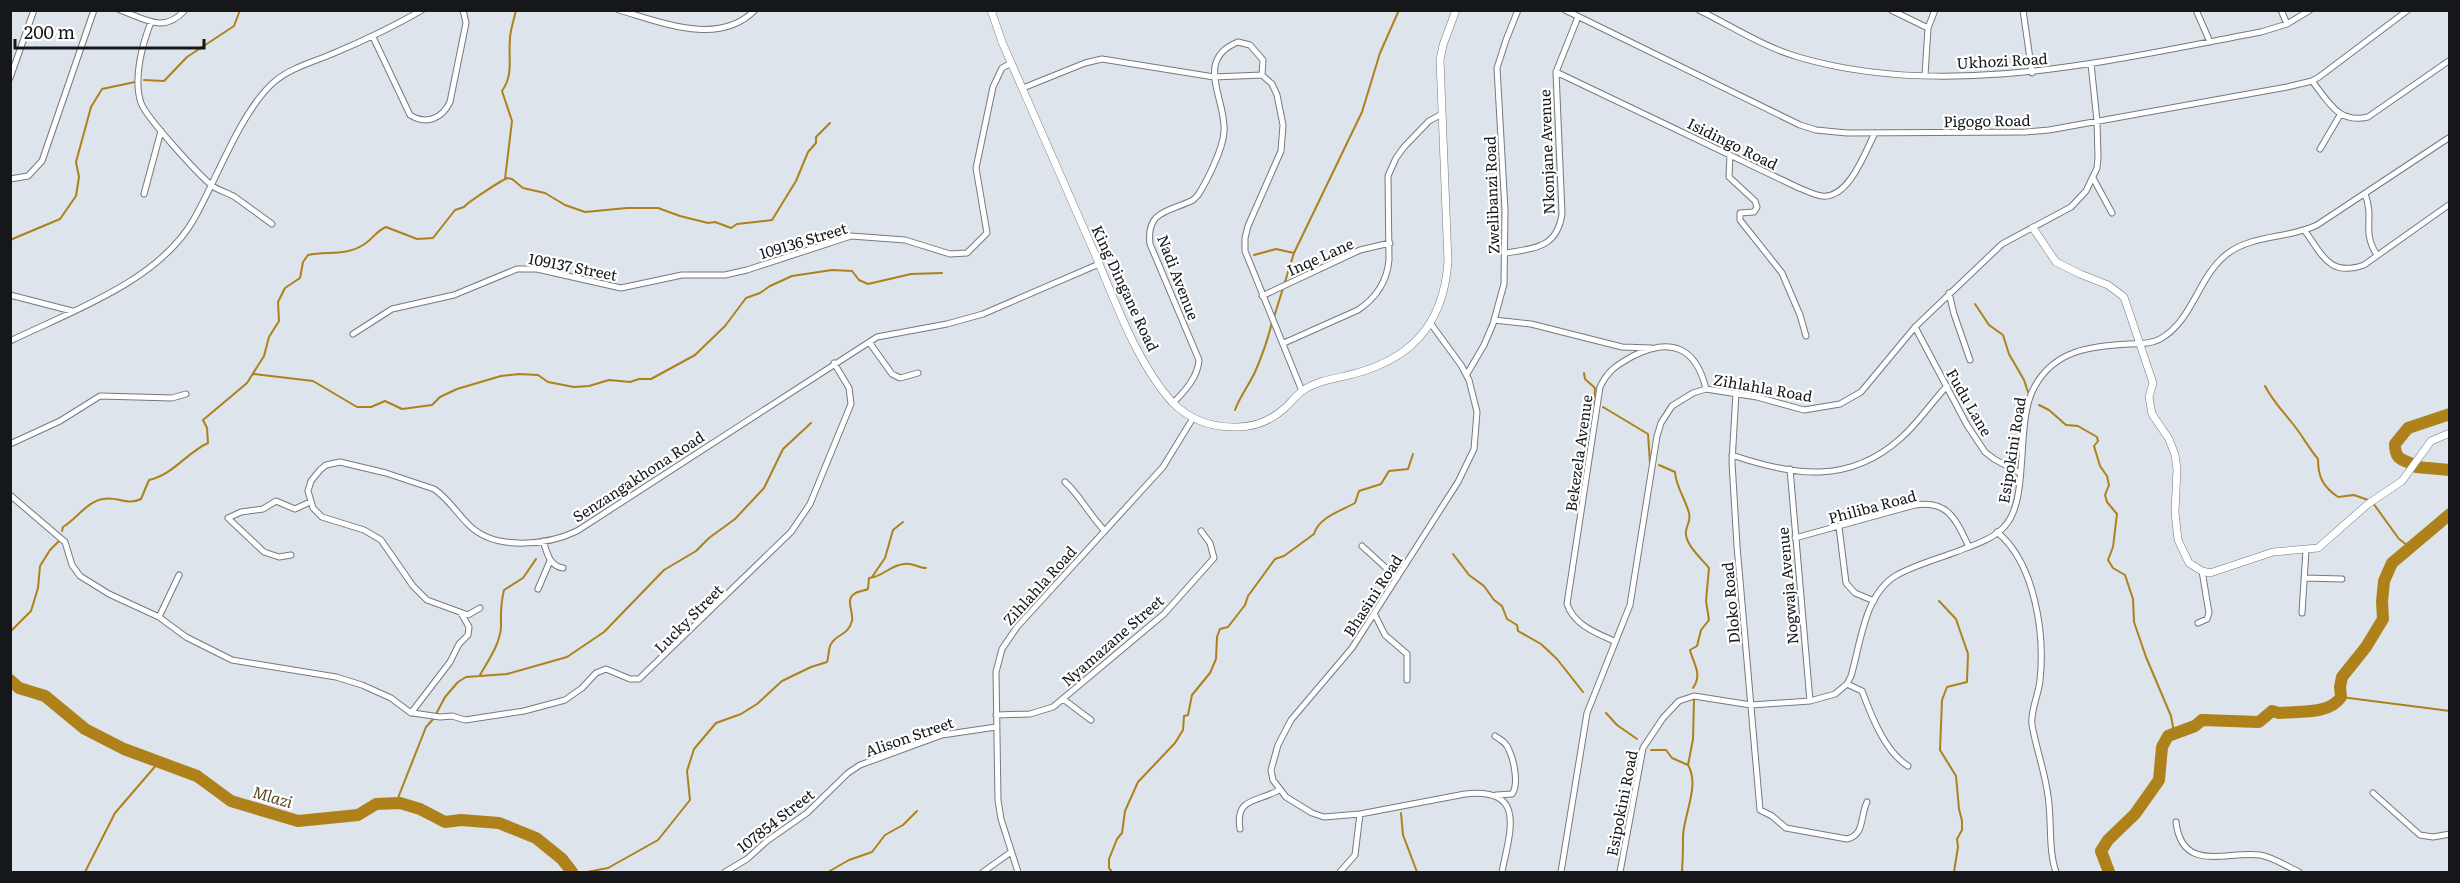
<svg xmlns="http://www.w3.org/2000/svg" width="2460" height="883" font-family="Literata,serif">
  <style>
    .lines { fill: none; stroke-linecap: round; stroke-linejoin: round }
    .stream { stroke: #ae811b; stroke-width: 2 }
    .river { stroke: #ae811b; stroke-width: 12 }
    .minor-casing { stroke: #747a81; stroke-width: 7 }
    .tertiary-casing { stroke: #747a81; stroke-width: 8 }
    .minor { stroke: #fff; stroke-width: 5 }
    .tertiary { stroke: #fff; stroke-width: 7 }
    .labels { text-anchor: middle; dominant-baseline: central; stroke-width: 4.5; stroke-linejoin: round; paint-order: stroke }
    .street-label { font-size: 15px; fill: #15171a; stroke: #fff }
    .water-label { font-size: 16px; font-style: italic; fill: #5d4922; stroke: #fff }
  </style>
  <rect width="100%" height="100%" fill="#dde4ec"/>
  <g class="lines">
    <path class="stream" d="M144 80 164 81 187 57 234 26 240 10
      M505 179 512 121 502 91C514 74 508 58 510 39 510 30 514 20 516 10
      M10 240 60 219 76 196 79 177 76 162 91 107 102 89 135 82
      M1254 255 1276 249 1294 253
      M1975 304 1989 325 2003 335 2009 354 2024 380 2028 392
      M1274 317 1294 253 1362 112 1380 53 1399 10
      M1584 373 1585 379 1595 388 1594 404
      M253 374 313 381 357 407H371L385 401 402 409 432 405 440 397 457 389 501 376 519 374 538 375 548 382 574 387 589 386 609 380 630 382 639 379H651L695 355 725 326 746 298 760 293 770 286 792 276 832 270 852 271 859 280 868 284 911 274 942 273
      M2265 386C2274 403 2282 410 2293 424 2302 435 2308 447 2318 459 2318 476 2322 486 2338 497L2354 495 2368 500
      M2039 405 2049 410 2066 425 2078 426 2097 437 2098 441 2094 446 2100 466 2107 476 2109 485 2105 495 2107 502 2117 514 2113 547 2108 560 2113 568 2125 575 2133 599 2134 622 2146 657 2171 716 2174 732
      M1603 407 1648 434 1650 463
      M1235 410C1240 396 1249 385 1255 372 1262 356 1268 339 1272 322
      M1659 465 1675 472C1676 487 1685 498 1689 513 1691 521 1687 524 1686 531 1684 544 1702 559 1709 568L1706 601 1709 620 1701 630 1697 646 1690 650C1693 663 1703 674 1693 688
      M2373 503 2399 539 2411 548
      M62 531 63 527C76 519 88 501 103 499 117 496 128 506 141 499L149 480C173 475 186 453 208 443L207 428 203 420 247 383 264 356 269 337 279 321 278 302 285 288 300 278 303 262 308 255C327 251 346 256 363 245 372 240 376 231 386 227L417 239 433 238 455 210 464 207C468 202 499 182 507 178L512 179 523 188 545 193 565 205 585 212 627 208H658L680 216 708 223 715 222 731 228 737 224 772 220 796 181 808 152 816 143V137L830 123
      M1453 554 1469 575 1484 586 1494 600 1502 606 1507 619 1517 625 1518 631 1541 644 1557 659 1583 692
      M872 577 885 558 893 530 903 522
      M1939 601 1956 619 1968 654 1967 682 1947 687 1942 700 1940 750 1956 776 1959 809 1962 821V830L1957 839 1958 847 1954 872
      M10 632 31 611 38 588 40 566 50 550 60 540
      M480 675C488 661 500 644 501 627 501 613 500 606 504 590L523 578 536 559
      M2341 697 2450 711
      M1606 713 1617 725 1637 739
      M435 716 445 697 458 682 466 677 507 674 567 657 604 632 664 570 696 551 709 538 735 519 764 488 783 449 811 423
      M1651 750H1666L1672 758 1688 765C1700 785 1684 814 1683 836 1683 847 1683 858 1682 870L1683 872
      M1688 765 1693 739 1694 699
      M396 803 426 727 435 717
      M1401 813 1403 835 1417 872
      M85 872 115 813 158 763
      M587 872 608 868 658 840 690 800 687 771 694 749 716 723 741 714 757 704 782 681 811 667 827 662C829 657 828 649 831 644 836 634 848 636 852 621 854 613 845 600 854 594 858 591 864 591 868 589L869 578C883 577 890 565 904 564 912 562 918 568 926 568
      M828 872 849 860 872 852 885 835 903 825 917 811
      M1112 872 1109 868V859L1117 839 1122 833 1125 811 1138 782 1175 743 1183 730 1184 716 1188 715 1192 695 1210 673 1216 659 1217 637 1220 629 1228 627 1245 605 1248 596 1275 559 1284 556 1314 534C1319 517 1341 511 1355 503L1359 491 1381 484 1389 471 1408 469 1413 454"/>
    <path class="river" d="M2410 463C2399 459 2395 457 2395 444L2408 428 2450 414
      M2416 467 2450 470
      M10 680 19 688 45 696 85 729 124 749 197 776 231 801 298 821 358 815 376 804 400 803 420 809 445 822 461 820 499 823 536 838 562 859 572 872
      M2109 872 2101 851 2108 840 2135 814 2159 780 2162 747 2168 736 2195 726 2202 720 2259 722 2272 711 2279 713C2299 711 2329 715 2341 697L2340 687 2342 677 2366 647 2383 619 2382 602 2384 581 2392 563 2450 514"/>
    <defs>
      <path id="minor" d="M120 10C145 19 164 34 185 10
        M619 10C661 22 719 47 755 10
        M1565 10 1800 125 1816 130 1847 133 2025 132 2049 130 2287 87 2312 81 2319 77 2408 10
        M1699 10C1731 26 1764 47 1798 57 1947 101 2112 60 2261 32L2287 24 2310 10
        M1891 10 1928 28 1925 75
        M2023 10 2032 73
        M2196 10 2210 42
        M2281 10 2287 24
        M151 22C142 45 133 79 141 103 146 117 201 178 214 187 220 191 228 193 235 197 247 206 260 215 272 224
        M1928 28 1935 10
        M373 37 410 115C426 125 442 119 450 102L466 23 463 10
        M1556 72 1799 188C1807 191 1814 195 1822 196 1849 199 1865 152 1875 133
        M10 78 34 10
        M2312 81C2329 102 2338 124 2368 117L2450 60
        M1023 88 1085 63 1102 59 1214 77 1262 75 1272 84 1277 95 1283 125 1281 151 1248 226 1245 238V251L1302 391
        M2320 149 2340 115
        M1730 155 1729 177 1755 201 1757 207 1754 212 1740 213V220L1782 273 1800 315 1806 336
        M2093 178 2112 213
        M10 179 28 176 42 161 94 10
        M144 194 161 131
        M2365 194C2375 220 2361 230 2377 255
        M2305 231C2323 256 2330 277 2364 265L2450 204
        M1506 253C1535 248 1557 248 1562 214L1556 72 1578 17
        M1949 293 1954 314 1970 360
        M10 295 72 311
        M1262 296 1360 250 1390 243
        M1494 320 1531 324 1622 347 1651 348
        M1431 324 1461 365 1469 380 1477 412 1474 449 1458 482 1352 648 1291 720 1278 745 1271 770 1273 780 1286 797 1312 813 1324 817 1360 814 1465 794C1527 787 1510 831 1502 872
        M1915 327 1967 425 1985 452 1994 459 2020 473
        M353 334 392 309 454 295 517 269H537L621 288 682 275H725L747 270 851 236 905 240 950 254 967 253 987 233 976 168 993 87 1002 68 1011 63
        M10 341C72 311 159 281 194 219 217 179 240 112 274 82 290 68 313 62 332 54 363 41 393 27 422 10
        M869 342 892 374 900 378 918 373
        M1284 343 1358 310C1376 298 1387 282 1389 260L1388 176 1396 158 1404 147 1429 121 1442 114
        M1467 374 1484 345 1493 324 1504 284 1505 210 1497 68 1506 40 1518 10
        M1736 393 1732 462 1737 546 1760 810 1772 816 1786 828 1847 839C1865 835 1860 816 1867 802
        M1173 403C1185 391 1198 377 1199 360L1150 244C1146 210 1169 212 1193 200L1198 195C1207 181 1223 149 1224 132 1227 100 1193 60 1238 42L1250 45 1263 60 1262 75
        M10 444 60 421 100 396 172 398 186 394
        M1732 455C1793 476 1849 485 1901 438 1918 423 1931 403 1947 386
        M1790 469 1810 701
        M1065 482C1079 494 1090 516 1105 531
        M10 495 65 542 72 565 80 576 109 594 159 617 186 637 232 660 336 677 362 685 391 698 411 713 450 662 459 644 468 635 469 627 461 613
        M1839 527 1846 583 1855 593 1874 601
        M1997 532C2035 563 2045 634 2040 680 2039 694 2030 711 2032 725 2036 748 2045 772 2048 796 2052 821 2048 849 2056 872
        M1795 538 1915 505C1949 500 1956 520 1969 547
        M543 541C547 552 549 566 563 568
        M1362 546 1397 578
        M291 555 279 557 264 552 228 518 241 512 263 509 276 501 295 509 310 502
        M2304 578 2342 579
        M538 589 550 561
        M480 608 468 615 427 600 413 586 381 540 364 530 322 517 313 508 308 491 311 481 320 470 326 465 340 462 386 473 434 489C449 499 457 514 470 526 496 551 548 545 577 531L877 337 947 324 983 314 1099 264
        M1374 613 1385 635 1407 654V680
        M2302 613 2306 550
        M159 617 179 575
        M2198 623 2207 619 2209 613 2202 571
        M1614 641C1596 633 1574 625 1567 604L1600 387C1608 370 1617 365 1633 356 1671 337 1696 347 1706 389
        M1847 684 1862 691C1871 715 1885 752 1908 766
        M1063 699 1091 720
        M413 713 440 717 452 716 465 720 524 711 565 700 582 688 596 673 606 669 630 679H639L791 532 810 504 851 404 849 388 834 363
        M996 715 1030 714 1053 707 1164 614 1214 558 1210 543 1201 531
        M1495 736C1501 740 1507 743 1509 750 1514 760 1519 785 1512 794L1496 795
        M2373 793 2420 835 2433 837 2450 834
        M2176 822C2182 873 2225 851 2260 855 2273 857 2286 866 2299 872
        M1240 829C1235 797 1256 803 1279 790
        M725 872 747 859 767 841 807 813 848 773 860 765 942 735 996 727
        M983 872 1011 852
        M1018 872 1001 819 998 800 996 672 1002 649 1017 627 1163 467 1193 418
        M1340 872 1355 855 1360 814
        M1561 872 1587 713 1630 605 1657 436 1661 423 1672 406 1693 393 1706 389 1757 397 1804 410 1840 404 1861 392 1915 327 2002 244 2071 207 2086 191 2097 168 2098 158 2097 121 2091 64
        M1620 872 1643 748 1663 718 1679 701 1694 696 1751 705 1810 701 1835 694 1847 684 1851 676C1861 643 1864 594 1897 575 1915 565 1937 559 1956 552 1973 545 1992 540 2004 527 2031 500 2014 421 2035 386 2055 350 2091 346 2129 344 2139 344 2151 344 2160 339 2193 321 2198 276 2227 254 2253 234 2289 239 2317 225L2450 137"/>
      <path id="tertiary" d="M991 10 1002 42C1033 112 1064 183 1095 254 1115 301 1137 363 1172 402 1189 419 1209 427 1233 427 1253 428 1271 421 1286 407 1292 401 1297 395 1302 391 1315 382 1331 379 1345 376 1408 362 1443 328 1448 262L1440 60 1443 45 1456 10
        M2033 228 2056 262 2080 274 2108 285 2124 297 2153 383 2149 397 2152 414 2169 439 2175 455 2177 469 2175 512 2178 540 2189 563 2202 571 2210 573 2273 552 2318 548 2368 504 2402 481 2431 441 2450 433"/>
    </defs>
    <use href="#minor" class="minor-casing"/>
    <use href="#tertiary" class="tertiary-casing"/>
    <use href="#minor" class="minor"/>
    <use href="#tertiary" class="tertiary"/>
  </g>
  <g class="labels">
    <g class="street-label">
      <text transform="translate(2002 60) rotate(-3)">Ukhozi Road</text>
      <text transform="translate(1987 120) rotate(-1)">Pigogo Road</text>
      <text transform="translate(1733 143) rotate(26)">Isidingo Road</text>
      <text transform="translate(1546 152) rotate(-92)">Nkonjane Avenue</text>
      <text transform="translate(1491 195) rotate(-92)">Zwelibanzi Road</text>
      <text transform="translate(803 240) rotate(-17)">109136 Street</text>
      <text transform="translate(1320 256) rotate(-24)">Inqe Lane</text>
      <text transform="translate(573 266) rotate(11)">109137 Street</text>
      <text transform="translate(1179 277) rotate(69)">Nadi Avenue</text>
      <text transform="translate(1126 288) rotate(65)">King Dingane Road</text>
      <text transform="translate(1763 387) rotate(10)">Zihlahla Road</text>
      <text transform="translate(1970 402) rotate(60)">Fudu Lane</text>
      <text transform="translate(2011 450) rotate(-81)">Esipokini Road</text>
      <text transform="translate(1578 453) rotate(-82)">Bekezela Avenue</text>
      <text transform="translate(638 476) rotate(-33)">Senzangakhona Road</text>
      <text transform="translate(1872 506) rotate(-15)">Philiba Road</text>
      <text transform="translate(1039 585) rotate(-48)">Zihlahla Road</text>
      <text transform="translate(1787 586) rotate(-95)">Nogwaja Avenue</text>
      <text transform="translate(1372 595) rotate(-57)">Bhasini Road</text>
      <text transform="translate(1730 603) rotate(-95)">Dloko Road</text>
      <text transform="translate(688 618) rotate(-45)">Lucky Street</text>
      <text transform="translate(1112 640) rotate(-41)">Nyamazane Street</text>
      <text transform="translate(909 736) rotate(-19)">Alison Street</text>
      <text transform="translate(1621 803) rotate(-79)">Esipokini Road</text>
      <text transform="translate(775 820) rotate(-38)">107854 Street</text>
    </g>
    <g class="water-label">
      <text transform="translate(273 796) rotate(16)">Mlazi</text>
    </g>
  </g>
  <rect width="2460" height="883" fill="none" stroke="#15171a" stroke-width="24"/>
  <path d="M15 39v9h189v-9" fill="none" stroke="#15171a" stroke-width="3"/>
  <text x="24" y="39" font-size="18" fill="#15171a" stroke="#ffffff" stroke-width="4.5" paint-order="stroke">200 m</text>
</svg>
